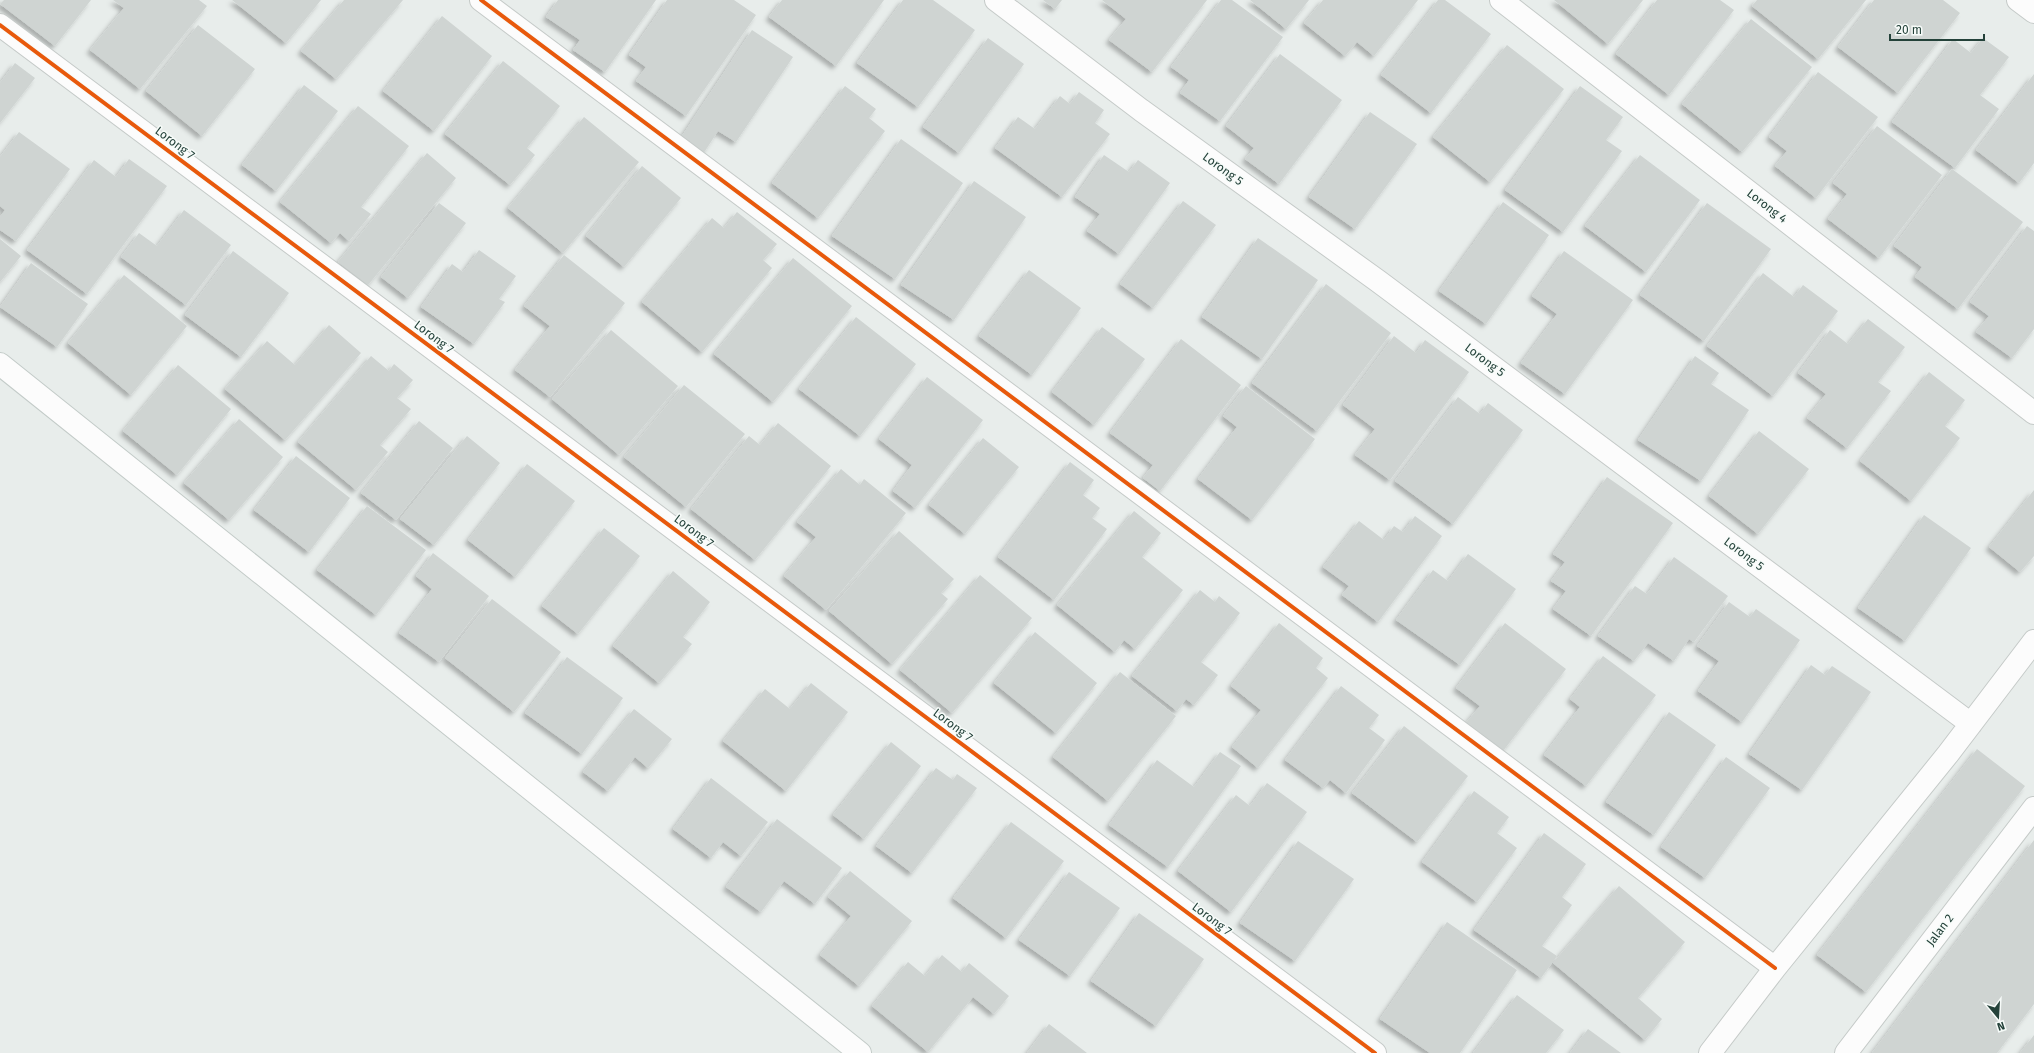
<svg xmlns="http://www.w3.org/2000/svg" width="2034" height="1053" font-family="'Fira Sans',sans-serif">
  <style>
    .building { fill: #cfd4d2; filter: url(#shadow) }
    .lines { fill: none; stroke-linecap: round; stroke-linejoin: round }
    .street-casing { stroke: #c5cac8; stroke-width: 24 }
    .secondary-casing { stroke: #c3cbc8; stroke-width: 24 }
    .street { stroke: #fcfcfc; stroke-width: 22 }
    .secondary { stroke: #fcfcfc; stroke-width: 22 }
    .cycleway-casing { stroke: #f7fbf9; stroke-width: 6 }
    .cycleway { stroke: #e8590c; stroke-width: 4 }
    .labels { text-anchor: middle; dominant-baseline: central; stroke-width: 3; stroke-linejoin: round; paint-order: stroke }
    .street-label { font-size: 12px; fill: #24423a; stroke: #f7fbf9 }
  </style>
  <defs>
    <filter id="shadow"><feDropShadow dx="-3.5" dy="3.5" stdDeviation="2" flood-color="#0004"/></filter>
  </defs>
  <rect width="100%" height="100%" fill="#e8edeb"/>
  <path class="building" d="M4 0H91L55 46 0 4Z
    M113 0H199L207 6 140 89 90 50 124 8Z
    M232 0H321L286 43Z
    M344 0H403L336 79 301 51Z
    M558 0H656L605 72 573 50 580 40 546 17Z
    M667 0H734L756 15 686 116 636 81 646 67 629 55Z
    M782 0H884L836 66 769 17Z
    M903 0H933L975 30 918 107 857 63Z
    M1043 0H1062L1055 9Z
    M1102 0H1207L1152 72 1109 40 1126 19Z
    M1221 0H1232L1283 37 1220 121 1180 93 1189 80 1171 67Z
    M1250 0H1309L1286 29Z
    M1323 0H1418L1374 56 1357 42 1345 56 1304 23Z
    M1438 0H1445L1491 34 1431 113 1381 75Z
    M1554 0H1643L1608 44Z
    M1657 0H1720L1734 10 1669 95 1616 54Z
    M1757 0H1866L1818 59 1752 6Z
    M1874 0H1943L1960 13 1898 93 1838 47Z
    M442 16 492 56 434 131 383 91Z
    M1751 19 1812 67 1742 152 1682 104Z
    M198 25 255 69 202 136 146 91Z
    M752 30 793 57 736 142 718 131 703 154 680 139Z
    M988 38 1024 64 959 153 923 127Z
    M1983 38 2009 57 1980 95 1999 109 1955 168 1892 122 1953 39 1971 53Z
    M1507 45 1564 89 1490 182 1433 137Z
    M1280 54 1342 100 1279 184 1245 159 1254 148 1226 126Z
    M503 61 560 106 527 148 535 155 510 185 445 134Z
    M15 63 35 78 0 123V83Z
    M1818 72 1878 117 1816 198 1775 166 1787 151 1769 137Z
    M2034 74V163L2019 183 1976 150Z
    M304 85 338 111 276 191 242 165Z
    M845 86 876 109 869 118 885 131 818 218 772 183Z
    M1580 86 1623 117 1606 140 1622 151 1563 232 1505 190Z
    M1079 92 1104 110 1095 123 1110 134 1062 197 995 148 1018 117 1035 129 1060 96 1070 104Z
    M358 106 409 146 361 207 371 214 349 241 340 233 331 243 280 202Z
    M1370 112 1417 144 1355 229 1309 197Z
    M584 117 639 162 563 253 508 208Z
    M1877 126 1942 175 1879 258 1828 219 1847 194 1833 183Z
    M19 132 70 169 16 241 0 230V217L5 210 0 206V157Z
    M901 139 963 183 895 279 832 236Z
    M427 153 456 178 368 285 338 262Z
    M1104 155 1129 172 1138 160 1170 183 1119 254 1087 231 1100 214 1075 197Z
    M1640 155 1700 200 1646 272 1585 226Z
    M129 159 167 186 87 294 27 250 94 160 116 177Z
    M642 166 681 198 624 267 586 236Z
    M1952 169 2023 222 1958 309 1915 277 1922 267 1894 246Z
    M974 181 1026 217 954 320 901 285Z
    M1183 201 1216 225 1153 308 1120 284Z
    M1503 202 1549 235 1486 324 1439 291Z
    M439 203 466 223 408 298 381 277Z
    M1707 203 1771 249 1704 341 1640 295Z
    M184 210 231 245 186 305 121 257 139 233 157 246Z
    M737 212 777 244 763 260 772 268 702 352 642 302 712 218 724 228Z
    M2027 226 2034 231V329L2012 358 1976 332 1989 316 1970 302Z
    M1258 238 1318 280 1262 359 1202 317Z
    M0 239 21 256 0 282Z
    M479 250 516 276 499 299 505 302 474 344 421 307 452 264 463 272Z
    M233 251 289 293 241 357 185 315Z
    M1564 251 1633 300 1565 394 1521 363 1557 314 1532 296Z
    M564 255 625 303 550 397 515 370 550 326 524 306Z
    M793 258 852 306 773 402 714 354Z
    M31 263 88 304 57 347 0 307Z
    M1029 270 1081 308 1032 375 979 336Z
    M1763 273 1794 297 1803 285 1838 311 1773 396 1707 346Z
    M124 275 187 326 131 395 68 343Z
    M1326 284 1391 333 1317 431 1252 383Z
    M856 317 916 364 860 436 799 389Z
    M1868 319 1905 347 1878 382 1891 391 1847 448 1807 418 1826 394 1798 373 1830 330 1848 344Z
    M329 325 361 353 285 440 225 389 267 341 295 365Z
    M1102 327 1145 359 1094 425 1052 392Z
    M611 330 678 386 619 455 552 399Z
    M1394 336 1416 353 1425 340 1469 372 1390 480 1355 455 1375 429 1343 405Z
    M1181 339 1241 385 1160 491 1143 478 1153 465 1110 433Z
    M371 356 389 371 394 364 413 380 397 398 411 409 380 445 388 452 356 490 298 442Z
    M1695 356 1719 373 1711 384 1749 410 1701 481 1638 440Z
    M178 365 231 409 177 475 123 431Z
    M1929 372 1965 400 1945 426 1960 438 1911 501 1860 461Z
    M927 377 983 420 915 508 893 491 912 465 879 439Z
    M684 385 745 434 686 507 624 457Z
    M1246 386 1315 439 1252 520 1198 479 1237 427 1223 416Z
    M1458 397 1480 414 1488 403 1523 430 1453 524 1395 481Z
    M239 419 283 457 229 520 184 483Z
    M419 421 453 448 396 520 361 493Z
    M778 423 831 466 755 560 691 509 749 436 760 445Z
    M1759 431 1809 469 1758 534 1709 496Z
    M467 436 500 463 434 545 400 519Z
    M983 438 1019 467 965 534 929 505Z
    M296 456 350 498 309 552 254 510Z
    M1070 462 1094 480 1083 495 1100 508 1092 518 1107 529 1054 600 998 557Z
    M527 464 575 501 515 577 468 540Z
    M841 469 860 485 864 479 906 513 826 610 784 576 816 537 797 522Z
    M1607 477 1673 523 1591 636 1553 609 1566 591 1551 581 1565 562 1553 554Z
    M2034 490V556L2020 572 1989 547Z
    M367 506 426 550 376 615 317 570Z
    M1134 511 1161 533 1142 557 1183 590 1135 649 1124 640 1115 652 1057 605Z
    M1924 515 1971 548 1905 641 1858 608Z
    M1415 516 1442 536 1378 622 1342 595 1349 586 1323 567 1359 521 1384 540 1394 526 1403 532Z
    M604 528 640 556 578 634 542 606Z
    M899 531 954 579 941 593 948 599 892 664 829 611Z
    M433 553 489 596 439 662 399 633 432 589 416 576Z
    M1468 554 1516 589 1460 665 1396 620 1433 570 1448 581Z
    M1674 557 1728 596 1694 642 1689 639 1674 661 1648 643 1634 661 1598 636 1635 586 1647 594Z
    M673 571 710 602 683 637 692 644 659 683 613 646Z
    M980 575 1032 618 952 713 900 670Z
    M1200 590 1215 602 1219 596 1240 613 1201 662 1218 675 1194 705 1186 699 1177 711 1132 676Z
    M492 599 561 652 514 712 445 658Z
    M1729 602 1750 617 1756 609 1800 640 1742 722 1698 691 1719 661 1697 646Z
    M1279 623 1323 658 1316 668 1328 678 1258 768 1232 747 1261 710 1231 686Z
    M1505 623 1566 669 1503 751 1466 723 1480 706 1456 688Z
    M1035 632 1097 683 1056 733 994 683Z
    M1603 656 1656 695 1586 786 1544 755 1580 707 1570 699Z
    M567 657 623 698 582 754 525 713Z
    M1811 665 1825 675 1832 666 1871 692 1802 790 1749 754Z
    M1120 672 1176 716 1108 801 1053 757Z
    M811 683 848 712 786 791 723 741 765 689 790 709Z
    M1341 686 1379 715 1369 728 1385 740 1346 793 1330 780 1323 788 1285 760Z
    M634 709 672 739 648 768 635 757 608 791 583 772Z
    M1669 712 1716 745 1654 835 1606 802Z
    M1404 726 1468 776 1417 842 1352 793Z
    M891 742 921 766 864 839 833 815Z
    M1977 749 2025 786 1866 992 1817 955Z
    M1220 752 1241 766 1168 867 1109 825 1157 760 1194 787Z
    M1726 757 1770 788 1705 878 1661 847Z
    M936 768 953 780 957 774 977 788 912 873 876 846Z
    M711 778 768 822 741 856 723 842 711 858 673 829Z
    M1267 783 1307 812 1231 912 1178 871 1236 795 1250 806Z
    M1474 791 1509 817 1497 833 1517 848 1477 902 1422 862Z
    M777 819 842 868 815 904 784 881 761 912 726 887Z
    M1011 822 1064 861 1006 938 953 898Z
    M1544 833 1586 864 1562 897 1572 905 1542 946 1557 956 1541 978 1474 930Z
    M2034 840V1004L1997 1053H1872Z
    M1298 841 1354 879 1295 961 1240 923Z
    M850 871 912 921 859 986 820 955 851 916 828 897Z
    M1069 872 1120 908 1070 976 1019 940Z
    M1619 886 1685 942 1638 998 1662 1019 1645 1040 1553 963Z
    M1139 913 1204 959 1156 1026 1091 981Z
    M1447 922 1517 970 1460 1053H1430L1380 1019Z
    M942 955 962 972 969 963 1009 996 994 1014 973 997 928 1052 872 1006 908 962 925 976Z
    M1517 995 1564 1030 1546 1053H1473Z
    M1049 1024 1087 1053H1027Z
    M1588 1029 1621 1053H1570Z
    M2034 1035V1053H2020L2031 1039Z"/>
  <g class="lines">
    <defs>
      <path id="street" d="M481 0 1775 968
        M996 0 1141 110 1378 281 1971 724
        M1501 0 2034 413
        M2018 0 2034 12
        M0 25 1375 1053
        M1710 1053 1775 968 1948 754 2034 641
        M1846 1053 2034 808"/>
      <path id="secondary" d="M0 364 860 1053"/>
    </defs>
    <use href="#street" class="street-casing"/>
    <use href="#secondary" class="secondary-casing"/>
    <use href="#street" class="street"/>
    <use href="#secondary" class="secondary"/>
    <defs>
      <path id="cycleway" d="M481 0 1775 968
        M0 25 1375 1053"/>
    </defs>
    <use href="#cycleway" class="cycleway-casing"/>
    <use href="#cycleway" class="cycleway"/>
  </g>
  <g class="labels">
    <g class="street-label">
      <text transform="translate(175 143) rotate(37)">Lorong 7</text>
      <text transform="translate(1223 169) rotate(36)">Lorong 5</text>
      <text transform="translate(1767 206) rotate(38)">Lorong 4</text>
      <text transform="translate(434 337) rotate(37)">Lorong 7</text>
      <text transform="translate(1485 360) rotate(37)">Lorong 5</text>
      <text transform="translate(694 531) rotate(37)">Lorong 7</text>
      <text transform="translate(1744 554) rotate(37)">Lorong 5</text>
      <text transform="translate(953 725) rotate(37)">Lorong 7</text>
      <text transform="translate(1212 919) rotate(37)">Lorong 7</text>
      <text transform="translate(1940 930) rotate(-53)">Jalan 2</text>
    </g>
  </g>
  <g transform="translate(1998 1017) rotate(162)" stroke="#f7fbf9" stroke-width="3" paint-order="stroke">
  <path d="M0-3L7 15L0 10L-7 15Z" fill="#24423a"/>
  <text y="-6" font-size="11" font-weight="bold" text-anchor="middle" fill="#24423a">N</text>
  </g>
  <path d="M1890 34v6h94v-6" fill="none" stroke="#24423a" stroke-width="2"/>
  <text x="1896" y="34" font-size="12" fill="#24423a" stroke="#f7fbf9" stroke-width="3" paint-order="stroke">20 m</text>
</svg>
